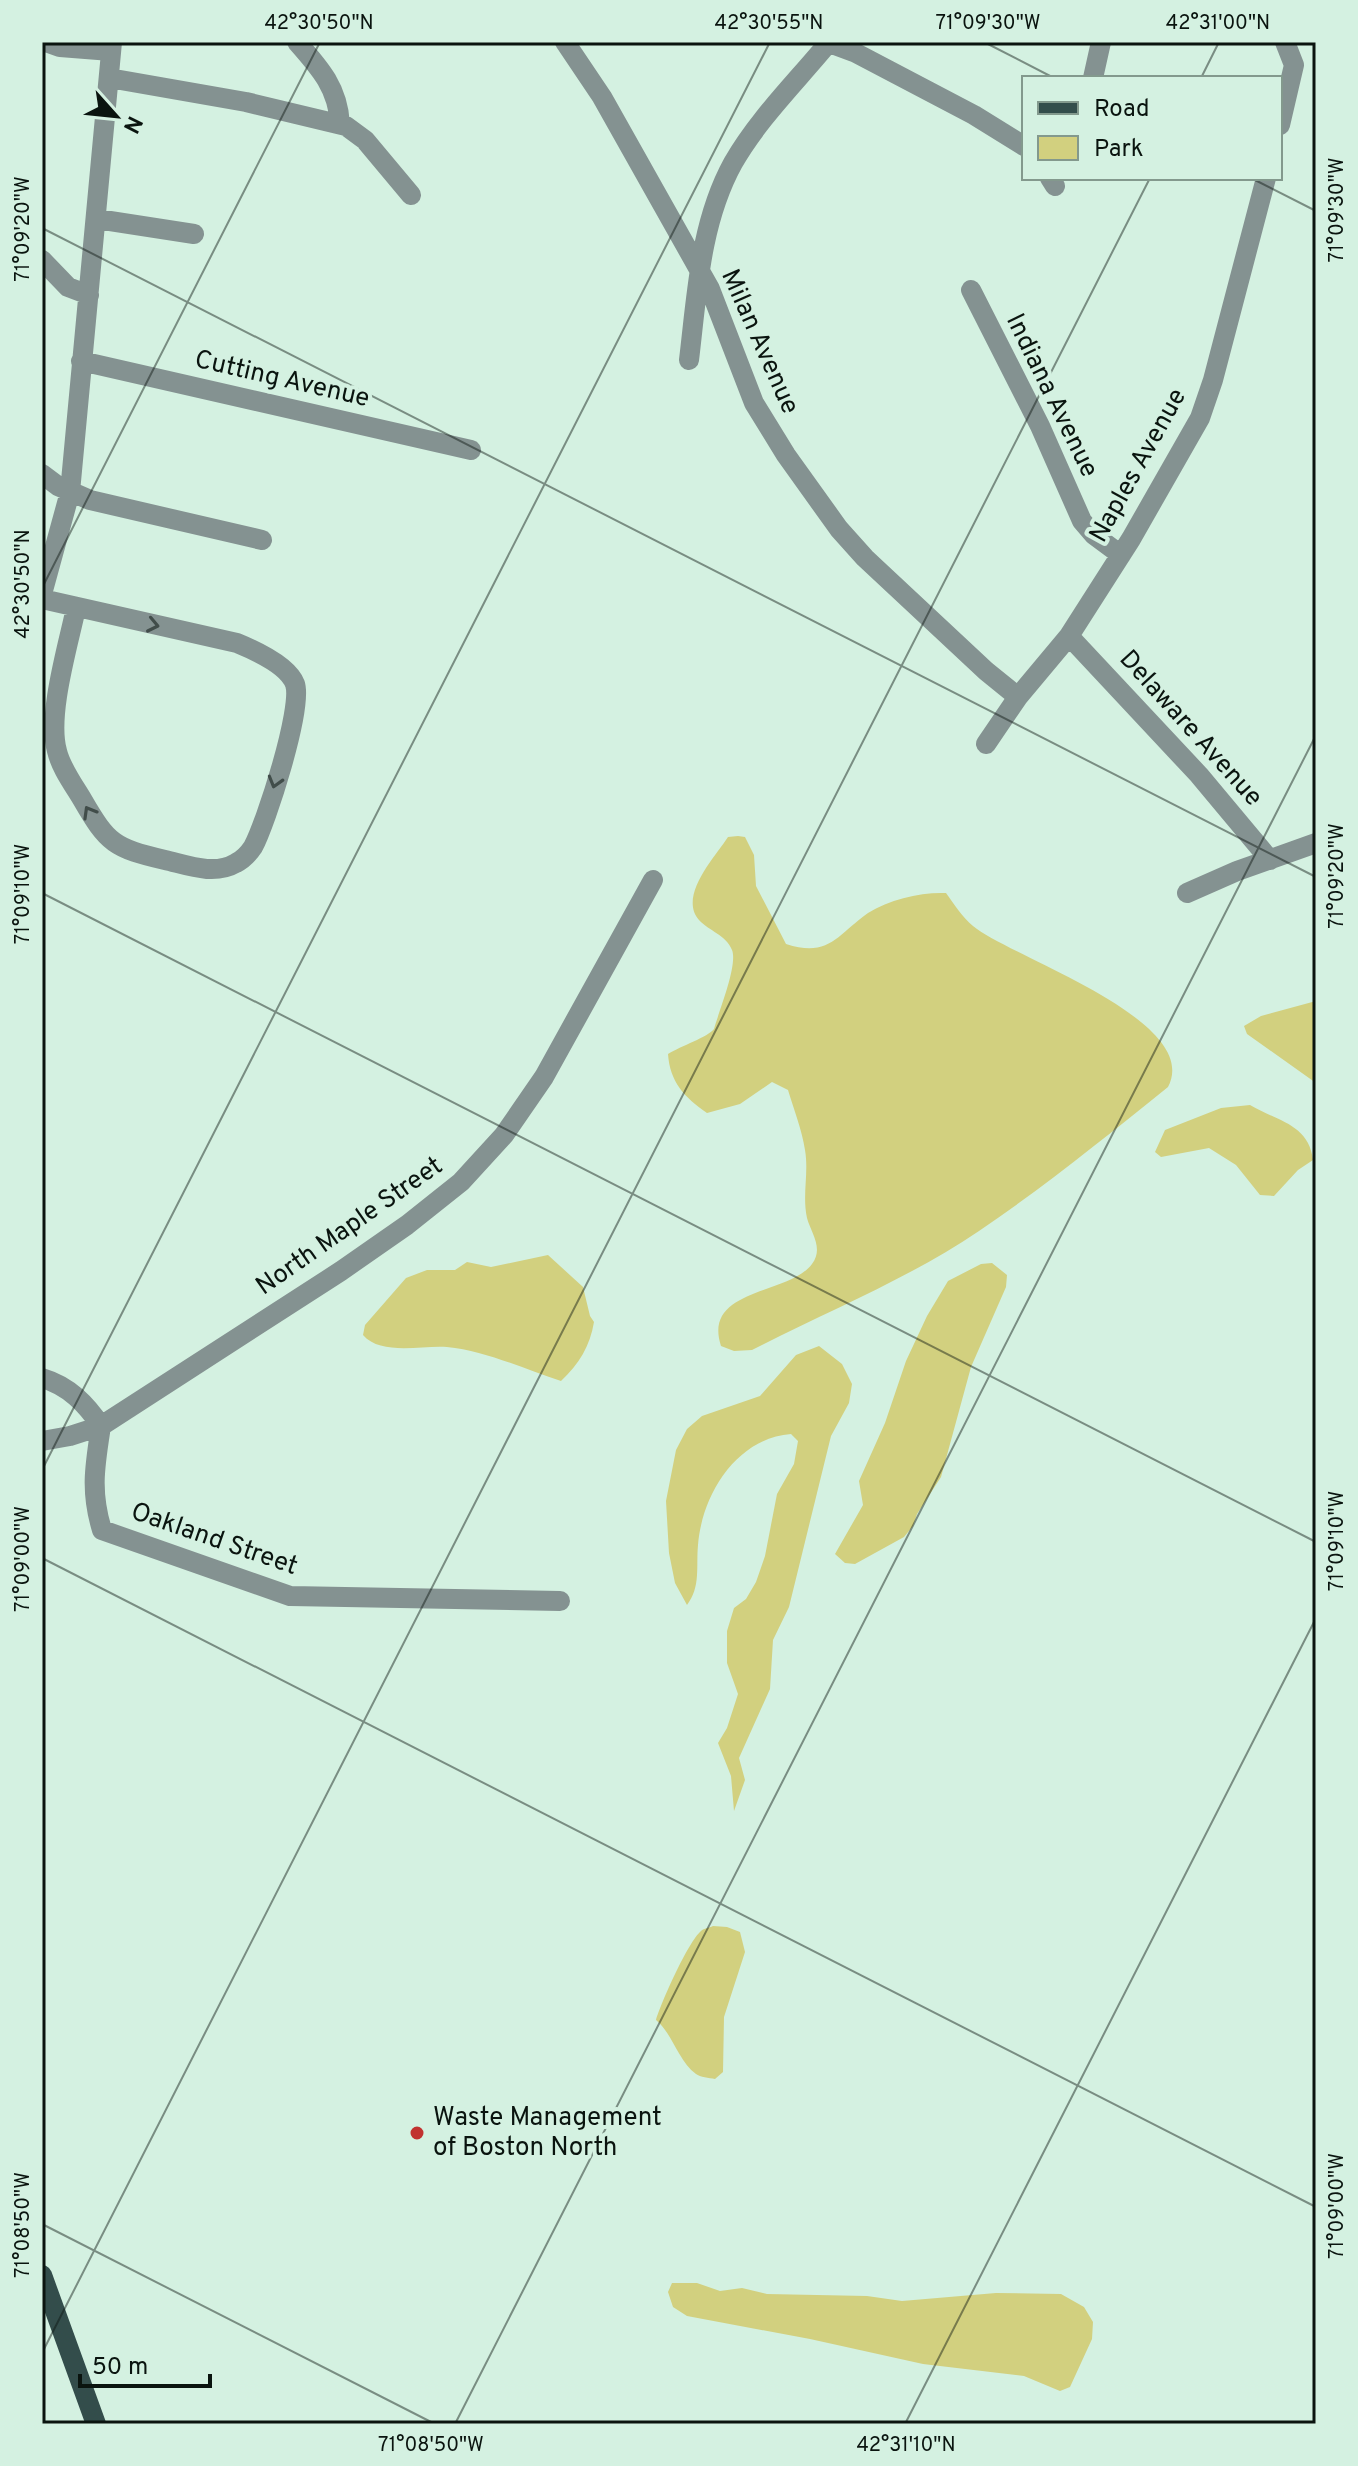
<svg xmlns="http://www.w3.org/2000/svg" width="1358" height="2466" font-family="Overpass,sans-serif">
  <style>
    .green { fill: #d2d07f }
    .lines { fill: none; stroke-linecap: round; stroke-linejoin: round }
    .minor { stroke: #849291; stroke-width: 20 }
    .major { stroke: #334d4b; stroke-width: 20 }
    .oneway { stroke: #414d4a }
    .ticks { fill: none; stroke: #0a140f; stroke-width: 2; stroke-opacity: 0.45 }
    .poi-dot { fill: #c13230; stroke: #d4f1e1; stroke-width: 3 }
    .labels { text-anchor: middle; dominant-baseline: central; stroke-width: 8; stroke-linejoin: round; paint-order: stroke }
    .street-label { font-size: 26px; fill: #0a140f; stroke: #d4f1e1 }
    .poi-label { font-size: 26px; fill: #0a140f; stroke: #d4f1e1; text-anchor: start }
    .neatline { fill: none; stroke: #0a140f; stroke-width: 3 }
    .ticks-label { font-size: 20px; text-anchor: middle; fill: #0a140f }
  </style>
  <rect width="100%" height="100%" fill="#d4f1e1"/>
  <path class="green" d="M738 836 745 837 754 855 756 886 786 944C829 958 837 935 868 913 890 899 921 892 946 893 954 904 963 918 973 926 1012 958 1203 1020 1168 1087 1107 1136 1044 1187 979 1231 908 1279 828 1311 752 1350L734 1351 721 1346C702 1288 789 1295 812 1264 824 1248 811 1233 807 1218 802 1195 809 1173 805 1150 802 1130 794 1110 788 1090L772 1082 740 1104 707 1113C684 1097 670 1082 668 1054 681 1046 708 1037 714 1029 719 1011 738 965 732 950 726 935 709 931 699 920 678 896 715 857 728 837Z
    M1316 1001V1083L1247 1034 1244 1026 1261 1016Z
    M1250 1105C1277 1121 1309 1124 1313 1160L1298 1170 1274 1196 1260 1195 1236 1165 1209 1148 1161 1157 1155 1152 1165 1130 1221 1108Z
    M548 1255 583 1287 590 1316 594 1322C590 1346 579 1364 561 1381 524 1369 486 1351 447 1347 422 1345 381 1356 363 1335L365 1325 406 1278 427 1270H455L467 1262 491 1267Z
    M992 1263 1007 1275 1006 1287 971 1367 941 1477 917 1514 913 1526 904 1537 855 1564 845 1563 835 1554 863 1505 859 1481 885 1423 906 1361 927 1316 948 1281 981 1264Z
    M819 1346 842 1364 852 1384 849 1403 831 1436 789 1607 773 1640 770 1689 739 1758 745 1780 734 1811 731 1776 718 1743 727 1728 738 1694 727 1663V1631L734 1608 746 1599 756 1582 765 1556 777 1494 794 1464 798 1441 791 1434C737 1438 702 1494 698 1545 696 1566 701 1587 687 1605L675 1583 669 1553 666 1501 676 1450 687 1429 702 1416 760 1396 796 1355Z
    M713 1926 727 1927 740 1932 745 1952 724 2017 723 2072 715 2079C709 2078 700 2077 696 2074 678 2061 673 2034 656 2020 661 2003 688 1942 701 1931 704 1928 709 1928 713 1926Z
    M672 2283H697L720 2291 742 2288 767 2294 867 2296 902 2301 996 2293 1061 2294 1084 2307 1093 2322 1092 2339 1070 2387 1060 2391 1024 2376 923 2364 810 2339 687 2316 673 2307 668 2292Z"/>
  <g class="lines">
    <path class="minor" d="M46 42 60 47 111 51
      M297 42C320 68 338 88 340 124
      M565 42 602 97 710 289 754 403 786 455 839 529 865 558 986 671 1018 697
      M827 42 854 52 974 115 1024 146
      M109 78 246 102 346 126 365 140 411 195
      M1093 78 1101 42
      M1280 125 1294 65 1285 42
      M1050 178 1055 186
      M97 219 194 234
      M42 260 68 287 89 295
      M971 290 1040 426 1082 521 1094 535 1121 555
      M689 360C697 294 700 223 733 163 758 119 797 81 829 42
      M81 361 471 450
      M42 474 58 486 90 500 262 540
      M42 594 70 492 112 42
      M42 599 237 643C254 650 288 665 295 684 303 708 266 823 253 847 249 853 242 860 236 863 214 876 187 865 165 860 114 848 108 844 82 799 73 784 61 768 57 751 47 715 68 646 76 608
      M1069 636 1199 775 1270 860
      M986 744 1018 697 1069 636 1131 539 1200 418 1213 380 1266 178
      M1187 893 1237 871 1316 843
      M42 1378C69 1386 86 1404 101 1426 95 1465 90 1491 102 1530L290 1596 560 1601
      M42 1441 70 1436 101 1426 341 1271 407 1225 461 1182 504 1135 544 1077 653 880"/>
    <path class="major" d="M42 2275 96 2424"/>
  </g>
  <defs><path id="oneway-chevron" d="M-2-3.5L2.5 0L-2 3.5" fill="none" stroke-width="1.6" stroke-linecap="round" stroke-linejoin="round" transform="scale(2)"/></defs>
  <g class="oneway">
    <use href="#oneway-chevron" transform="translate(153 625) rotate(12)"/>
    <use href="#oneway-chevron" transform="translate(275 782) rotate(106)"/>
    <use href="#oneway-chevron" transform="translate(89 812) rotate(-120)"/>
  </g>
  <path class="ticks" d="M984 42 1054 78M1201 78 1219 42M1251 178 1316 211M42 228 1316 877M42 588 320 42M42 893 1316 1542M42 1470 770 42M42 1558 1316 2207M42 2224 435 2424M42 2353 1150 178M455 2424 1316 735M905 2424 1316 1618"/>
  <circle class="poi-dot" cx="417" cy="2133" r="8"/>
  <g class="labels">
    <g class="street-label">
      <text transform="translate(759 342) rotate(66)">Milan Avenue</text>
      <text transform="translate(282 380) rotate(13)">Cutting Avenue</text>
      <text transform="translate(1051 396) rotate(64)">Indiana Avenue</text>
      <text transform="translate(1139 466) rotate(-61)">Naples Avenue</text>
      <text transform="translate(1190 729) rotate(48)">Delaware Avenue</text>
      <text transform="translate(350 1227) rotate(-35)">North Maple Street</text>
      <text transform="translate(214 1540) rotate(19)">Oakland Street</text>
    </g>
    <g class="poi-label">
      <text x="433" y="2118">Waste Management<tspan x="433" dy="30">of Boston North</tspan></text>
    </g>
  </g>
  <rect width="1358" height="2466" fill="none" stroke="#d4f1e1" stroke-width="88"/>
  <rect x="1022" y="76" width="260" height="104" fill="#d4f1e1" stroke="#83998d" stroke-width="2"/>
  <rect x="1038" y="102" width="40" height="12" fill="#334d4b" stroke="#83998d" stroke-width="2"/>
  <text x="1094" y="116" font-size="24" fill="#0a140f">Road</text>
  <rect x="1038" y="136" width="40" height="24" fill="#d2d07f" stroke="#83998d" stroke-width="2"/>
  <text x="1094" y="156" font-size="24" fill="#0a140f">Park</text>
  <g transform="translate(116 116) rotate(117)" stroke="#d4f1e1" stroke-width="6" paint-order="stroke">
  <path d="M0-6L14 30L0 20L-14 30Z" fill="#0a140f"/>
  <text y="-12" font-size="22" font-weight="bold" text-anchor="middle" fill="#0a140f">N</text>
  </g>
  <path d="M80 2374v12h130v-12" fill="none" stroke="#0a140f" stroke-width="4"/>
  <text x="92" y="2374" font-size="24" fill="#0a140f" stroke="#d4f1e1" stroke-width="6" paint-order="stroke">50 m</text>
  <rect x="44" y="44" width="1270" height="2378" class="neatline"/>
  <g class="ticks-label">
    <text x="319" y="29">42°30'50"N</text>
    <text x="769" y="29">42°30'55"N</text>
    <text x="988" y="29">71°09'30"W</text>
    <text x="1218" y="29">42°31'00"N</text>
    <text transform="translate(1336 210) rotate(-90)" y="7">71°09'30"W</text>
    <text transform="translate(22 229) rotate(-90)" y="7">71°09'20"W</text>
    <text transform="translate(22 584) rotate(-90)" y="7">42°30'50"N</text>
    <text transform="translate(1336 876) rotate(-90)" y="7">71°09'20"W</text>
    <text transform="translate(22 894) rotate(-90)" y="7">71°09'10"W</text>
    <text transform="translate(1336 1541) rotate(-90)" y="7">71°09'10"W</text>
    <text transform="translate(22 1559) rotate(-90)" y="7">71°09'00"W</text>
    <text transform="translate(1336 2206) rotate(-90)" y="7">71°09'00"W</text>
    <text transform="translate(22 2225) rotate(-90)" y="7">71°08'50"W</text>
    <text x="431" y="2451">71°08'50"W</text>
    <text x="906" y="2451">42°31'10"N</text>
  </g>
</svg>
